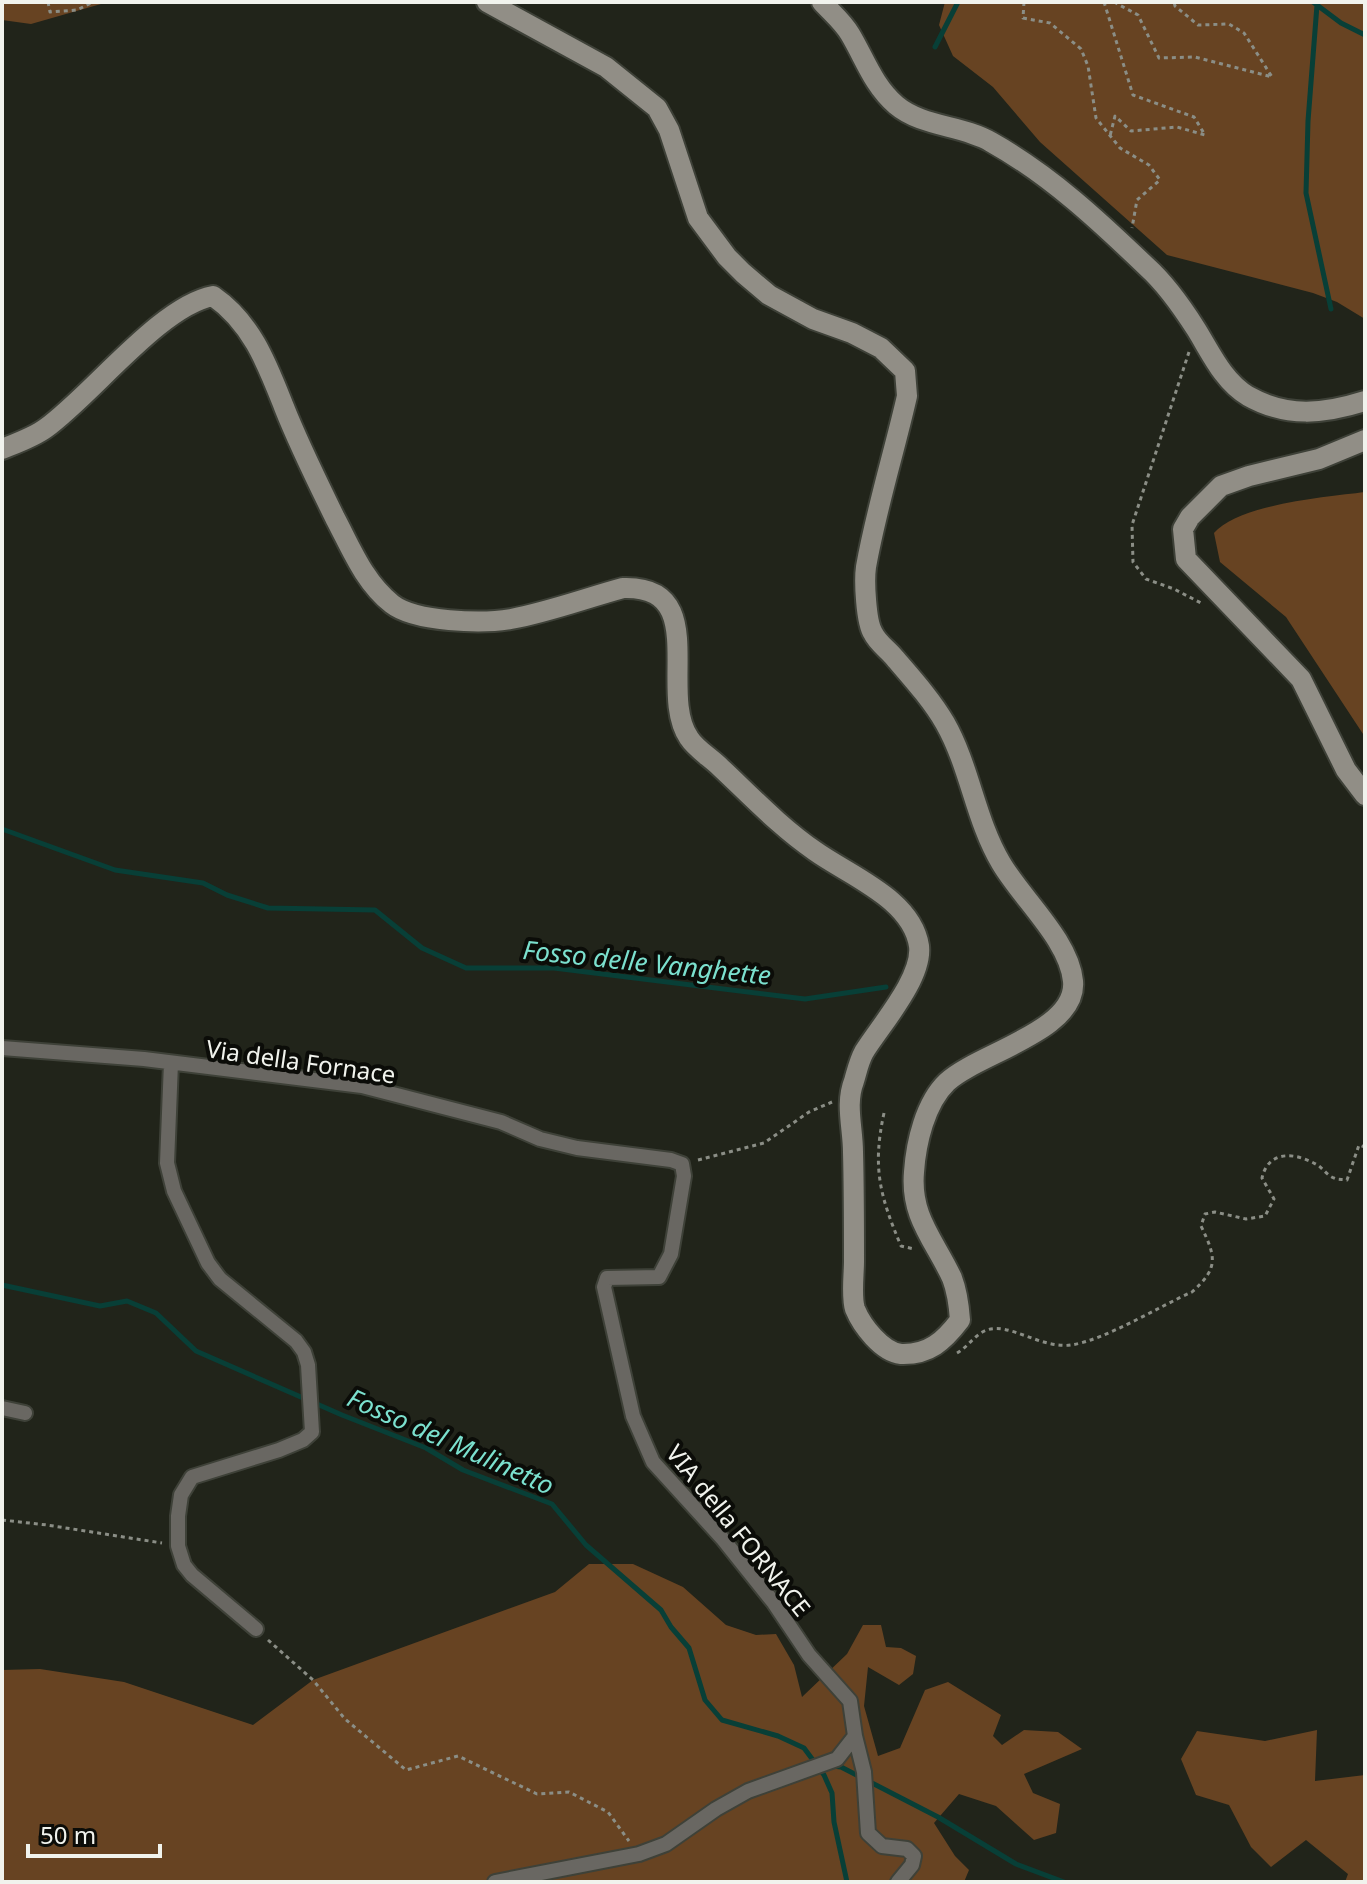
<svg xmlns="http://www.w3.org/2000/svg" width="1367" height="1884" font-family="'Noto Sans',sans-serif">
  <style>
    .forest { fill: #674322 }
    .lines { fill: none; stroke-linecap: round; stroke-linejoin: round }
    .stream { stroke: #083f37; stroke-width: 5 }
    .minor-casing { stroke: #3e4138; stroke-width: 18 }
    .secondary-casing { stroke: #3e4138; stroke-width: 24 }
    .path { stroke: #8b8e86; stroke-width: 3; stroke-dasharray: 4 4; stroke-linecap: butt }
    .minor { stroke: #696762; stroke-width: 14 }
    .secondary { stroke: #918e86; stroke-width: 20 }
    .labels { text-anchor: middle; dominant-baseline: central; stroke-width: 8; stroke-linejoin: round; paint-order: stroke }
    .street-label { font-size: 24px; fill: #f1f3ed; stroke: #0b0c08 }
    .water-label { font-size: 26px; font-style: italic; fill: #7be0ce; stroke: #0b0c08 }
  </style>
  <rect width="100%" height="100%" fill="#21241a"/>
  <path class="forest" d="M2 2H108L31 24 2 20Z
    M945 2H1365V319L1337 302 1313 293 1167 255 1040 142 993 87 953 56 939 25Z
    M1365 492V737L1286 617 1220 562 1214 533C1239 504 1326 497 1365 492Z
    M589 1564H633L683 1587 726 1625 756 1635 776 1634 794 1665 802 1697 847 1654 863 1625H881L886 1647 901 1648 916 1656 913 1674 899 1685 868 1667 864 1706 878 1756 900 1748 925 1690 948 1682 1001 1715 993 1736 1002 1745 1024 1730 1058 1732 1082 1749 1024 1774 1033 1793 1060 1804 1056 1833 1034 1840 996 1806 959 1794 934 1823 955 1856 969 1870 964 1882H2V1670L40 1669 124 1682 253 1725 313 1680 555 1592Z
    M1317 1730 1315 1781 1365 1775V1882H1345L1348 1874 1306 1840 1271 1867 1251 1847 1229 1805 1196 1795 1181 1759 1197 1731 1265 1741Z"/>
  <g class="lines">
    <path class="stream" d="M1313 2 1341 23 1365 35
      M1317 5 1308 121 1306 193 1331 309
      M935 47 958 2
      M2 829 115 870 203 883 227 895 268 908 375 910 422 948 466 968H554L805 999 886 987
      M2 1285 100 1306 127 1301 156 1313 196 1351 342 1415 426 1448 463 1470 552 1504 586 1545 661 1610 671 1627 689 1648 705 1700 722 1720 778 1736 804 1748 824 1775 832 1793 834 1822 847 1882
      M833 1766 841 1767 938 1817 1016 1864 1064 1882"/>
    <defs>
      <path id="minor" d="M2 1048 144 1059 362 1086 501 1122 540 1139 577 1148 671 1160 682 1164 684 1176 671 1254 659 1277 607 1278 604 1287 633 1416 653 1462 722 1538 774 1603 809 1655 850 1701 855 1736 864 1772 868 1833 882 1846 907 1849 914 1856 912 1865 898 1882
        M171 1063 167 1163 174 1191 208 1263 220 1279 296 1341 304 1352 308 1365 312 1432 303 1440 279 1450 192 1477 181 1495 178 1516V1546L184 1565 192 1575 256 1629
        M2 1408 25 1413
        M495 1882 639 1854 666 1844 716 1809 748 1791 837 1759 855 1736"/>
      <path id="secondary" d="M822 2C832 13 843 22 850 34 865 59 873 85 896 105 922 127 962 125 991 142 1050 175 1099 221 1147 267 1167 285 1182 307 1196 329 1211 353 1223 381 1248 396 1287 418 1324 414 1365 401
        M1365 440 1319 459 1249 476 1221 486 1190 517 1183 529 1186 559 1301 679 1346 770 1365 795
        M2 449C17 443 34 437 46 428 93 394 160 306 213 296 252 323 267 364 284 407 299 445 317 481 335 518 351 548 364 582 392 604 415 622 482 624 511 619 549 612 586 598 623 588 712 585 657 692 689 738 696 749 711 758 720 767 751 796 780 827 815 851 850 876 912 899 919 946 923 978 880 1026 864 1052 859 1061 857 1071 854 1081 845 1104 853 1128 853 1152 854 1189 854 1225 854 1261 854 1275 851 1297 855 1309 862 1326 882 1352 901 1354 929 1355 944 1341 960 1320 959 1306 957 1291 952 1278 935 1241 910 1217 914 1172 916 1143 925 1103 947 1082 978 1053 1078 1031 1073 981 1069 940 1022 899 1001 863 975 819 970 767 945 723 931 699 911 677 893 656 887 649 877 642 873 633 866 622 864 581 866 567 876 510 894 453 907 396L905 371 881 348 852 333 813 319 769 295 743 273 727 257 698 218 669 130 657 108 606 67 487 2"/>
    </defs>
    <use href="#minor" class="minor-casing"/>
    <use href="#secondary" class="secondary-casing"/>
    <path class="path" d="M48 2 50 12 77 10 93 2
      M1024 2 1023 18 1050 23 1081 49 1088 66 1096 118 1120 148 1149 165 1160 180 1137 200 1132 228
      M1104 2 1133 95 1194 117 1205 135 1177 127 1131 131 1115 116 1110 136
      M1114 2 1138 15 1159 58 1195 57 1272 77 1244 33 1229 24 1198 25 1175 6 1174 2
      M1189 352 1132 525 1133 562 1146 579 1174 589 1201 603
      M884 1113C872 1168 880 1196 901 1246L914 1249
      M698 1160 764 1143 809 1112 832 1102
      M957 1353C968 1347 975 1334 987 1330 1009 1322 1041 1349 1071 1345 1105 1340 1158 1307 1192 1292 1219 1268 1216 1257 1201 1226L1205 1214 1215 1212 1246 1219 1265 1216 1274 1199 1262 1178C1269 1148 1298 1153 1319 1166 1324 1170 1328 1176 1334 1178 1338 1180 1342 1179 1347 1180L1359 1145 1365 1147
      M2 1520 47 1525 162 1543
      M268 1640 313 1680 345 1719 406 1770 458 1756 537 1794 569 1792 608 1812 629 1841"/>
    <use href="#minor" class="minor"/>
    <use href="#secondary" class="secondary"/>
  </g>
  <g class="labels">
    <g class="street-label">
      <text transform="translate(301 1061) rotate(8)">Via della Fornace</text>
      <text transform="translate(739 1530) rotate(51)">VIA della FORNACE</text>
    </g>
    <g class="water-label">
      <text transform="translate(647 962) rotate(6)">Fosso delle Vanghette</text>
      <text transform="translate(451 1441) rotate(24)">Fosso del Mulinetto</text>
    </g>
  </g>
  <rect width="1367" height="1884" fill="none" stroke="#f1f3ed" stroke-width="8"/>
  <path d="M28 1844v12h132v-12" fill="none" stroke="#f1f3ed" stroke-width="4"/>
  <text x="40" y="1844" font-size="24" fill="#f1f3ed" stroke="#0b0c08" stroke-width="6" paint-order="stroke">50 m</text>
</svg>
